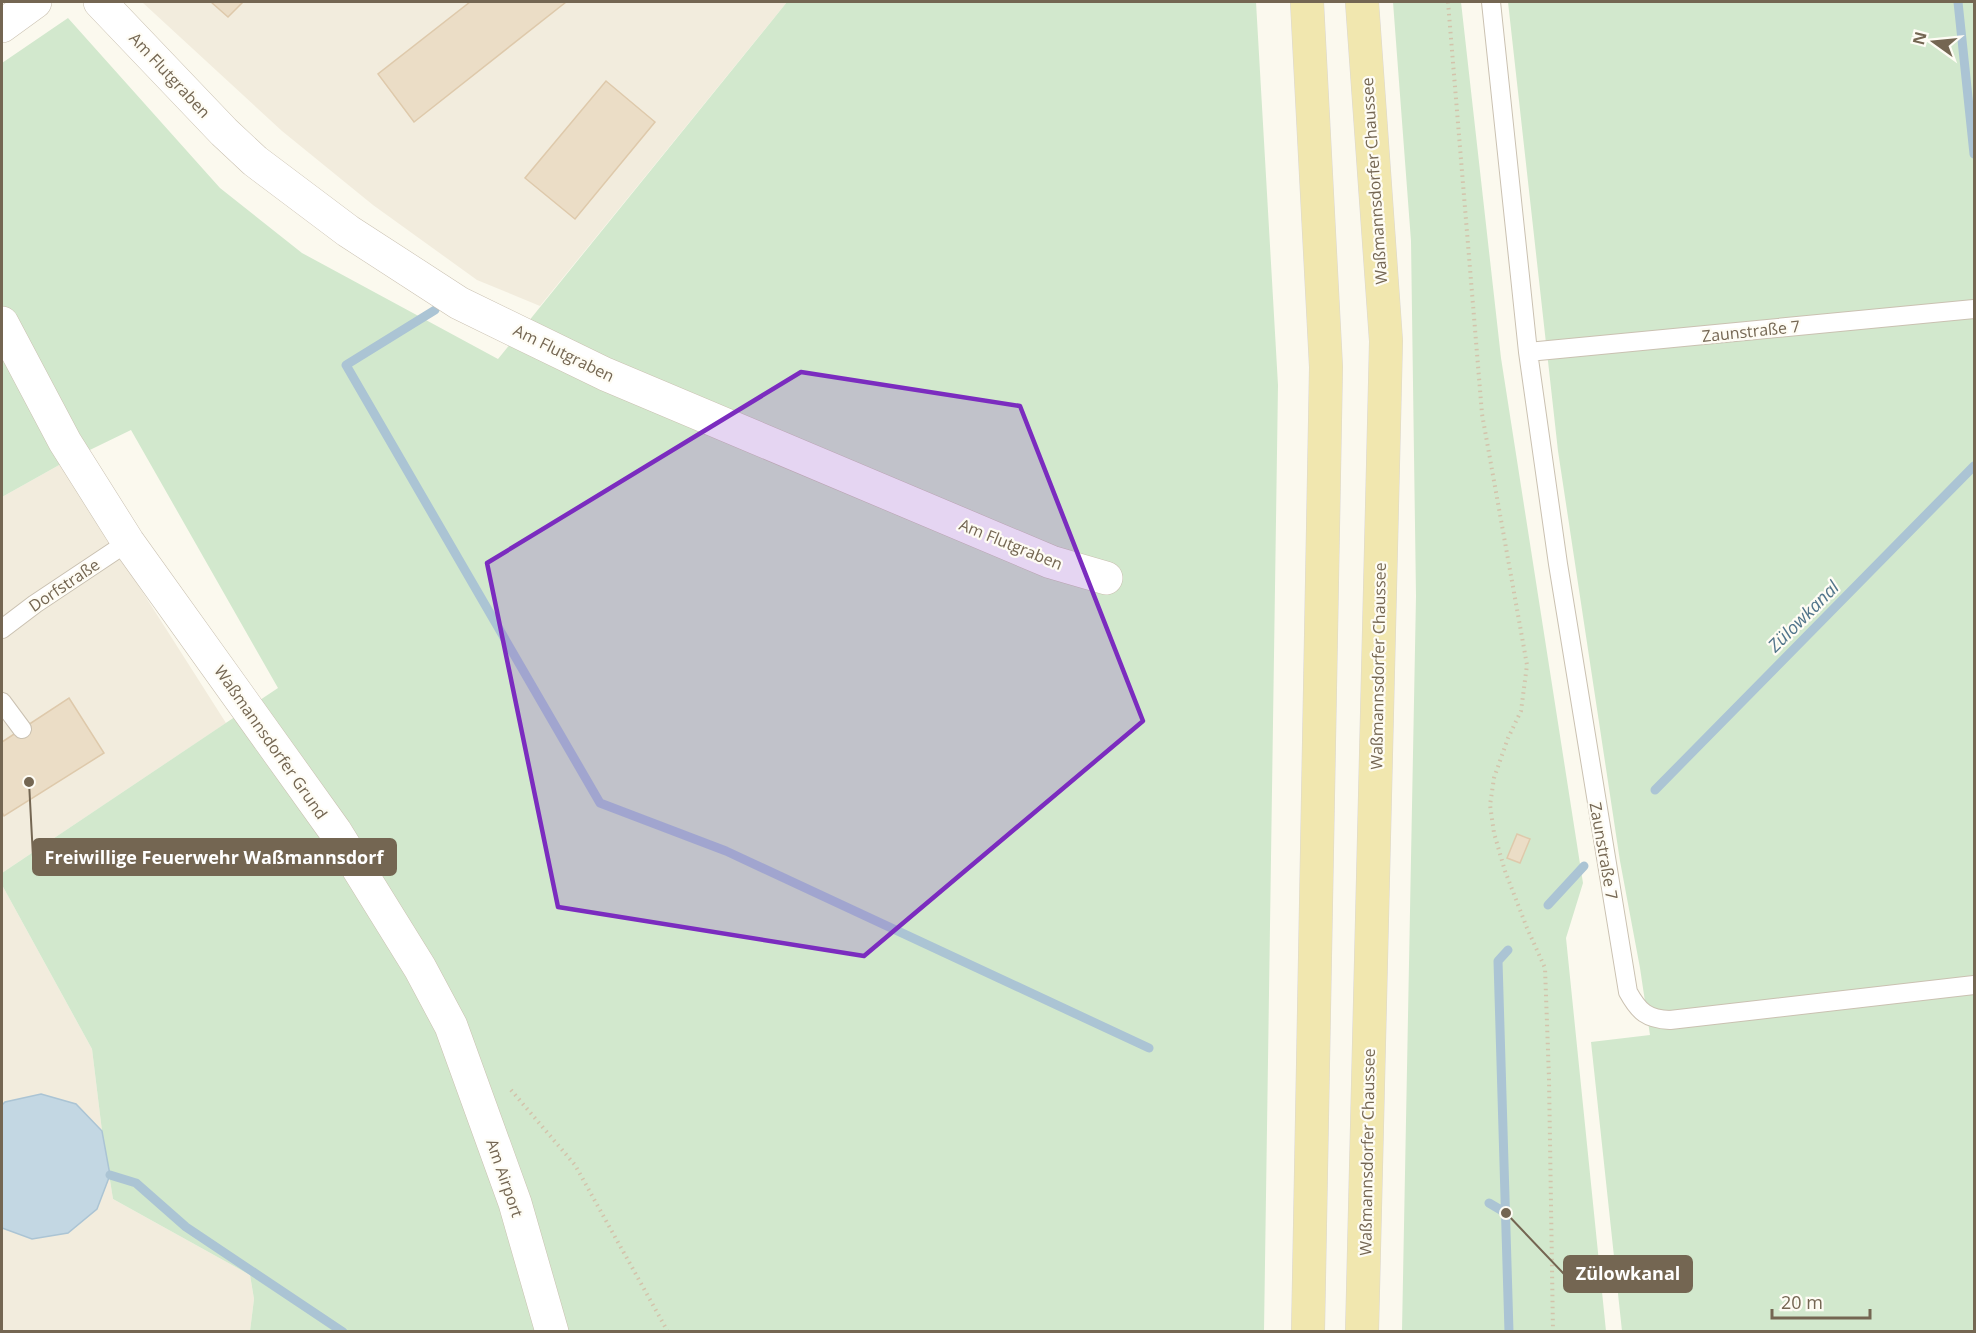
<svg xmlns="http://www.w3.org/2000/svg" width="1976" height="1333" font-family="'Open Sans',sans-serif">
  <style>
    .residential { fill: #f2ecdd }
    .green { fill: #d2e8cd }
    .water { fill: #c3d7e3; stroke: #abc4d4; stroke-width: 1.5 }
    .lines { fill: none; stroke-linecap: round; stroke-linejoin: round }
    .stream { stroke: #abc4d4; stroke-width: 9 }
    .building { fill: #ebddc6; stroke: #dec9ab; stroke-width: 1.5 }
    .service-casing { stroke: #cac1b1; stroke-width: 20 }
    .minor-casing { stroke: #cac1b1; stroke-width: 34 }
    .primary-casing { stroke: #dbd7d2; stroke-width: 34 }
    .path { stroke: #d3c3ab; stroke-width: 4; stroke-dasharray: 1.5 4.5; stroke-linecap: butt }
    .service { stroke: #fff; stroke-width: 18 }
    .minor { stroke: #fff; stroke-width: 33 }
    .primary { stroke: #f1e7af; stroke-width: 33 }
    .marked { fill: #7b2cbf; fill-opacity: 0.2; stroke: #7b2cbf; stroke-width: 4.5; stroke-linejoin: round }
    .labels { text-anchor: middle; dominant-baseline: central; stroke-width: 4.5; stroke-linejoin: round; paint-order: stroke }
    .street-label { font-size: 16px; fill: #746652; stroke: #fefcf4 }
    .water-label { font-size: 18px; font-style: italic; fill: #52758b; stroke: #fefcf4 }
    .leader { fill: none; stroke: #746652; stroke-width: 2 }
    .callout-dot { fill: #746652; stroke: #fefcf4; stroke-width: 2 }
    .callout { fill: #746652; stroke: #746652; stroke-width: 2 }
    .callout-label { font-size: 18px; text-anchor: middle; font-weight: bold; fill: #fff }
  </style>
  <rect width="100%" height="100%" fill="#fbf9ee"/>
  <path class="residential" d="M142 2H787L540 306 477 280 373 205 282 131Z
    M61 464 226 723 2 873V497Z
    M2 885 92 1049 102 1131 113 1199 250 1275 254 1299 250 1331H2Z"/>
  <path class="green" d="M787 2H1256L1278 385 1264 1331H250L254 1299 250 1275 113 1199 102 1131 92 1049 2 885V873L278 688 131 430 61 464 2 497V63L68 18 220 188 302 253 498 359Z
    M1393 2H1461L1501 358 1583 883 1566 938 1606 1331H1402L1416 596 1411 241Z
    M1508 2H1974V1331H1622L1591 1042 1650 1035 1640 968 1620 861 1558 451Z"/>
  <path class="water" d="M41 1094 76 1104 102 1131 110 1175 97 1209 68 1233 32 1239 2 1228V1105L5 1102Z"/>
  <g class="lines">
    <path class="stream" d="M1958 2 1974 154
      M435 310 346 365 600 803 726 851 1149 1048
      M1655 790 1974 466
      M1548 905 1584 866
      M1508 950 1498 961 1509 1332
      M110 1175 136 1183 186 1227 343 1332
      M1489 1203 1506 1213"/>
  </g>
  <path class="building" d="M211 2H243L228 17Z
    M470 2H566L414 122 378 74Z
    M606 81 655 122 575 219 525 178Z
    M69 698 104 753 4 816 2 812V742Z
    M1517 834 1530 839 1520 863 1507 858Z"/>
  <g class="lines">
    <defs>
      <path id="service" d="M1491 2 1528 352 1558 564 1628 992C1639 1012 1647 1019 1670 1020L1974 985
        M1528 352 1974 309
        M2 629 35 604 128 542
        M2 702 22 729"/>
      <path id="minor" d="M100 2 224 132 255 161 348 231 459 303 605 374 1051 562 1106 578
        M2 26 35 2
        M2 323 65 442 128 542 335 831 420 968 451 1026 515 1203 552 1332"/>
      <path id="primary" d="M1307 2 1326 367 1308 1332
        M1362 2 1386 341 1362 1332"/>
    </defs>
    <use href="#service" class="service-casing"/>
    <use href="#minor" class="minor-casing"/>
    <use href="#primary" class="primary-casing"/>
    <path class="path" d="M1448 2 1482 414 1527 665 1521 711 1508 738 1494 778 1490 805 1494 833 1505 871 1527 928 1545 968 1549 1078 1553 1332
      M511 1090 575 1165 668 1332"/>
    <use href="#service" class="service"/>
    <use href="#minor" class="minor"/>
    <use href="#primary" class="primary"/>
  </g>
  <path class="marked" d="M801 372 1020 406 1143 721 864 956 558 907 487 563Z"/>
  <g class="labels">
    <g class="street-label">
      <text transform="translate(170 75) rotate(47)">Am Flutgraben</text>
      <text transform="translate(1374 181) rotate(-94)">Waßmannsdorfer Chaussee</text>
      <text transform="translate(1751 331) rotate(-6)">Zaunstraße 7</text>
      <text transform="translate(564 353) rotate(26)">Am Flutgraben</text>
      <text transform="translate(1011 544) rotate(22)">Am Flutgraben</text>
      <text transform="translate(64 585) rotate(-34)">Dorfstraße</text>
      <text transform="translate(1378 666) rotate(-89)">Waßmannsdorfer Chaussee</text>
      <text transform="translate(271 742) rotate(55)">Waßmannsdorfer Grund</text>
      <text transform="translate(1604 851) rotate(80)">Zaunstraße 7</text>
      <text transform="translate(1367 1152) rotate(-89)">Waßmannsdorfer Chaussee</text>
      <text transform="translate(505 1178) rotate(71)">Am Airport</text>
    </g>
    <g class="water-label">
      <text transform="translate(1803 616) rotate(-45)">Zülowkanal</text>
    </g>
  </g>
  <path class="leader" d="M29 782L33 857M1506 1213L1564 1274"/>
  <g class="callout-dot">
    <circle cx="29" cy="782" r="6"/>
    <circle cx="1506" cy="1213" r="6"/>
  </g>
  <g class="callout">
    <rect x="33" y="839" width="363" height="36" rx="6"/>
    <rect x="1564" y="1256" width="128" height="36" rx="6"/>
  </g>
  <g class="callout-label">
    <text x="214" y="864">Freiwillige Feuerwehr Waßmannsdorf</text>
    <text x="1628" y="1280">Zülowkanal</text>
  </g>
  <rect width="1976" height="1333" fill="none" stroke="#746652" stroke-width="6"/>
  <g transform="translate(1934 42) rotate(285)" stroke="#fefcf4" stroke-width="4.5" paint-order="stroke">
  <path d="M0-4.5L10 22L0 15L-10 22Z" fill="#746652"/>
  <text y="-9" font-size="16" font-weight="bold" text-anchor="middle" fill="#746652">N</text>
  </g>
  <path d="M1772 1309v9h98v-9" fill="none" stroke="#746652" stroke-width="3"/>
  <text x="1781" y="1309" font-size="18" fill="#746652" stroke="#fefcf4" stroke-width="4.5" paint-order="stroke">20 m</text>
</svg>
